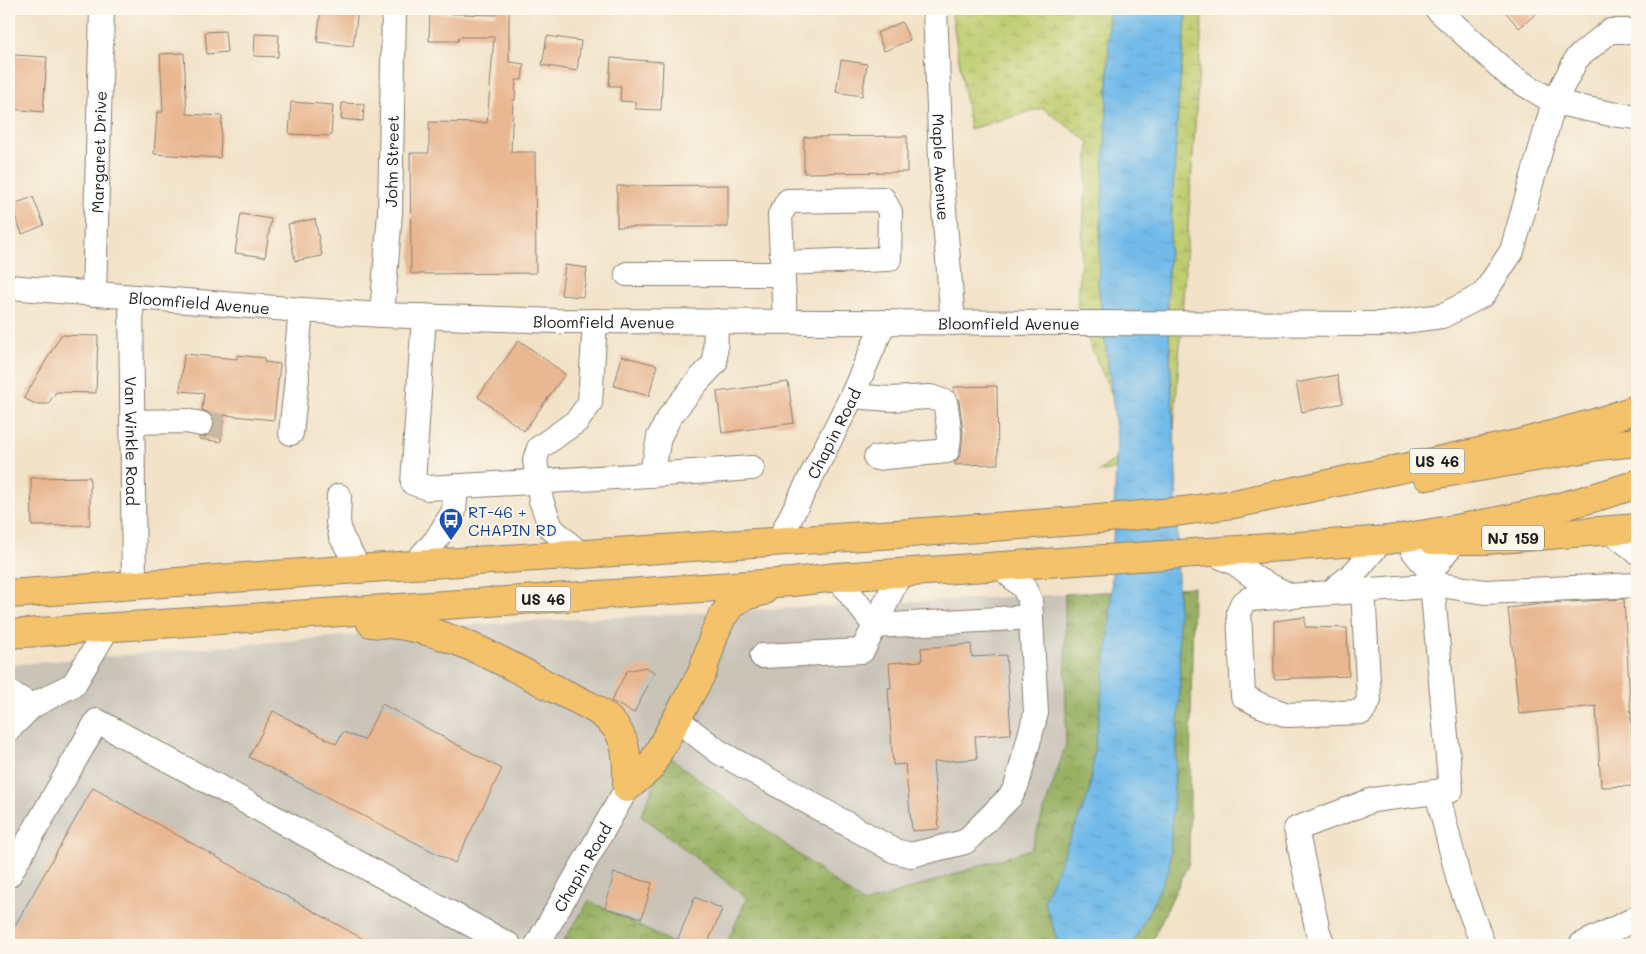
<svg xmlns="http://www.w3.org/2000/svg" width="1646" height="954" font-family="Mali,sans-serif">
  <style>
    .industrial { fill: #c9c3b8 }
    .forest { fill: url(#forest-crowns); stroke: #5a663f }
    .wetland { fill: url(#wetland-marsh); stroke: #6e7446 }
    .water { fill: url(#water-ripples); stroke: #466b82 }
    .building { fill: #e9b791 }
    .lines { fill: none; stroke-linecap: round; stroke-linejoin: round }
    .minor-tunnel { stroke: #c7baa5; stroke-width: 24; stroke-dasharray: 24 12; stroke-linecap: butt }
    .minor-casing { stroke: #877f72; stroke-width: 26 }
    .major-casing { stroke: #877f72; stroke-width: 30 }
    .highway-casing { stroke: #877f72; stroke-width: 30 }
    .minor { stroke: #fff; stroke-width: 24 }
    .major { stroke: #f3c26a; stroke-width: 28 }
    .highway { stroke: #f3c26a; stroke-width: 28 }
    .labels { text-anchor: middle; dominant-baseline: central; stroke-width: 4; stroke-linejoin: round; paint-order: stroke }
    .shield { fill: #fbf7ec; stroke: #5f5e5a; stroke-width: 1 }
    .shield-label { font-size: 15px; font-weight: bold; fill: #1c1c1c }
    .street-label { font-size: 16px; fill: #1c1c1c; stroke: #fbf7ec }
    .transit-label { font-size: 16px; fill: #164399; stroke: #fbf7ec; text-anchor: start }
  </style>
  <defs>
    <pattern id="forest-crowns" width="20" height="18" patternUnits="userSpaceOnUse" patternTransform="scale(1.25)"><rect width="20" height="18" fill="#97b062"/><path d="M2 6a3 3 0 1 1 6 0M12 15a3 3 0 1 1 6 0" fill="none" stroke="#7a8e50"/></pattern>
    <pattern id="wetland-marsh" width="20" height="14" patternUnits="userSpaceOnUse" patternTransform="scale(1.25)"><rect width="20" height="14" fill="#bfcd70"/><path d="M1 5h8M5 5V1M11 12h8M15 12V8" fill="none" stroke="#a4af60"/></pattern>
    <pattern id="water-ripples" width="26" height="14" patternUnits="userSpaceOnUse" patternTransform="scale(1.25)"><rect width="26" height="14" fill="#71bae9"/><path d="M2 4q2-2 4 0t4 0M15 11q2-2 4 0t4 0" fill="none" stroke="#619fc7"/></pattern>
  </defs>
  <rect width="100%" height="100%" fill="#fbf7ec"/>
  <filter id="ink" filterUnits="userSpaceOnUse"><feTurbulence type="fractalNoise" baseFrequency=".02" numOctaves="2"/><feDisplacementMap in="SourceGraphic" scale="10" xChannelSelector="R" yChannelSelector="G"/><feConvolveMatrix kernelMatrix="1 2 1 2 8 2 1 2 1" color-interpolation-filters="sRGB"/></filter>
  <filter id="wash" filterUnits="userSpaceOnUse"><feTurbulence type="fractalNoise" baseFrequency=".0096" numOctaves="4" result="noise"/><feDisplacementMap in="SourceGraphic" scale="20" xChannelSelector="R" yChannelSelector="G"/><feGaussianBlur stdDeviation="1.12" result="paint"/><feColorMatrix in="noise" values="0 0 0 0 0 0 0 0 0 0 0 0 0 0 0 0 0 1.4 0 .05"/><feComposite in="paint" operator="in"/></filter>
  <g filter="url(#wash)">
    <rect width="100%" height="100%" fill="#f2e2c7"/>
    <path class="industrial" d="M1065 594 1066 745 1031 849 864 904 667 755 641 815 747 898 726 945H677L589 901 561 945H9V665L484 624Z"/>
    <path class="forest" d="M1193 587 1189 863 1150 945H726L747 898 641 815 667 755 864 904 1031 849 1066 745 1065 594Z
      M589 901 677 945H561Z"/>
    <path class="wetland" d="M951 9H1203L1173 445 1176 458 1098 472 1134 445 1077 315 1089 142 1043 108 970 129Z"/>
    <path class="water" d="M1109 9H1187L1179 94 1167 289 1176 473 1180 692 1169 870 1132 945H1059L1044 900 1089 794 1110 627 1117 436 1098 283 1108 85Z"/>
    <g id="blocks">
      <path class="building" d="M321 9 358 10 353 46 317 42Z
        M496 9H509V62L524 64 522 80H516L515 100H513L511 152H535L536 273 411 274 410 153H429V122L487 123 494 37H459L458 41H429L430 13 496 15Z
        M1503 9H1542L1519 28Z
        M902 22 910 40 884 51 877 33Z
        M225 31 227 52 207 54 205 32Z
        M255 34 279 35 278 57 254 56Z
        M547 36 581 41 577 71 542 65Z
        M184 53 187 114 222 116 220 158 154 154 157 112H163L160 54Z
        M14 55 47 57 43 112 10 109Z
        M611 58 663 62 661 110 635 109V102L620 101 621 86H609Z
        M841 60 867 64 862 96 836 92Z
        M291 102 333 105 331 136 289 134Z
        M342 103 364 104 363 121 341 119Z
        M907 136V172L804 173V137Z
        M728 185V227H617V186Z
        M33 197 44 225 22 234 11 205Z
        M241 214 271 219 265 257 235 253Z
        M315 219 322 256 295 261 288 224Z
        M565 265 587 268 583 297 561 295Z
        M61 335 98 336 96 393 56 392 48 404H35L24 398Z
        M519 340 565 374 524 431 478 397Z
        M184 354 237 359V355L264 358V362L280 364 274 420 224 415 221 442 199 439V437H206L212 433 214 427V420L210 413 202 410 204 393 180 391Z
        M622 356 657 365 649 396 614 386Z
        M1337 375 1343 403 1302 412 1296 383Z
        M788 382 794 423 722 433 717 392Z
        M997 386 998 464 955 465V462L961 454 963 433 959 400 954 392V387Z
        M90 477V525L32 526 31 478Z
        M1624 599 1635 786 1601 787 1596 706 1519 714 1508 608 1550 603Z
        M1305 617V627L1347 628 1349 676 1274 679V621Z
        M971 644 972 657 1006 655 1011 734 975 736 977 759 933 762 939 829 912 831 905 764 893 765 888 688H891L889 663 922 661 921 648Z
        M645 667 655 672 634 713 611 701 627 671Z
        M382 704 502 769 455 863 249 757 273 711 336 744 343 732 364 740Z
        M93 788 374 945H9V936Z
        M614 873 652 883 642 918 605 908Z
        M695 897 722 909 707 945H688L677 941Z"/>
    </g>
  </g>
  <g filter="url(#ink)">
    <use href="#blocks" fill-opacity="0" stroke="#877f72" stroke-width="1"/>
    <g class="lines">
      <path class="minor-tunnel" d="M201 424 223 426"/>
      <defs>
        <g id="minor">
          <path id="s1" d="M935 9 942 184 953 323"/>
          <path d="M1437 9 1509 75 1554 102 1611 114 1637 117"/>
          <path d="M782 263 889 259 890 212 883 199 788 201 780 215 785 321"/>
          <path d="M627 274H783"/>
          <path id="s2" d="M9 287 301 310 382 315 557 321 1380 324 1442 316 1483 295 1512 251 1554 102 1577 58 1610 31H1637"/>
          <path id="s3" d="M94 294 102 9"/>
          <path id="s4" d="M131 297 134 584"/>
          <path id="s5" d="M382 315 390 213 394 9"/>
          <path d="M424 316 413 483 428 488 649 475 655 459 659 437 670 416 698 381 715 363 716 321"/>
          <path d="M852 396 890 399 930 397 945 402C948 419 951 434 947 451L876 458"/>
          <path d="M132 422 186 421 201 424"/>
          <path d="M291 433 297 378 296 361 301 310"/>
          <path d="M649 475 752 468"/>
          <path d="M339 496 338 522 341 536 360 570"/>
          <path d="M1610 530 1637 552"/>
          <path id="s6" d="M778 542 852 396 884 322"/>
          <path d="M1210 552 1235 563 1258 580 1289 595"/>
          <path d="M581 555 551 528 541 500 535 460 539 448 577 421 590 403 595 321"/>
          <path d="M413 565 436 540 454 511 456 486"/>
          <path d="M1431 573 1447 550 1457 541"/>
          <path d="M837 577 875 626 900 573"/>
          <path d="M1363 590 1369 700 1362 712 1287 715 1260 705 1243 696 1239 612 1242 604 1249 599 1440 585 1485 592 1637 585"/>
          <path d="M1331 592 1355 572 1382 540"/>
          <path d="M762 656 862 651 875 626 1031 617"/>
          <path d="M9 692 32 706 74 684 108 627"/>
          <path d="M676 719 719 752 895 851 911 855 965 842 1011 796 1017 784 1036 713 1030 600 1024 588 1000 566"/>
          <path d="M9 729 32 706"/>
          <path d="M1437 792 1459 881 1483 945"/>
          <path d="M9 875 97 721 509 945"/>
          <path id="s7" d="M537 945 627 788"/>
          <path d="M1323 945 1318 932 1296 829 1373 800 1451 790 1431 573 1413 550 1408 540"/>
          <path d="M1581 945 1637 918"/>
        </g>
        <path id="major" d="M1427 476 1599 446 1637 442
          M1432 540H1487L1637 528"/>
        <path id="highway" d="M9 594 413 565 896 534 1077 521 1183 511 1234 504 1517 444 1595 423 1637 409
          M371 623C382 624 394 624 405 626 459 636 506 663 553 688 573 698 597 707 612 723 629 740 627 766 627 788
          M9 634 792 582 837 577 1388 540C1473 527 1556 512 1637 484
          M627 788 649 769 702 673 714 635 722 617 731 605 742 597 763 591"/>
      </defs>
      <use href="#minor" class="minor-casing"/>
      <use href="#major" class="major-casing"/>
      <use href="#highway" class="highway-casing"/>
      <use href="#minor" class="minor"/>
      <use href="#major" class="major"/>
      <use href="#highway" class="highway"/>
    </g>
  </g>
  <defs>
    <symbol id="bus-pin" viewBox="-11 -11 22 30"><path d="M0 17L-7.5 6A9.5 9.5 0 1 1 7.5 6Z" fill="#1a4fb4" stroke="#fbf7ec"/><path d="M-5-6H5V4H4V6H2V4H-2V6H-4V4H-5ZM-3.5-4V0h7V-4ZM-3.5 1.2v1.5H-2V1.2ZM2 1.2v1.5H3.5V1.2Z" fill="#fff"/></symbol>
  </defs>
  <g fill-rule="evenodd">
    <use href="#bus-pin" x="437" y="506" width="28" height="38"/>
  </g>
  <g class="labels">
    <g class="shield">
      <rect x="1409.5" y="448.5" width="55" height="25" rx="4"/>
      <rect x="1482" y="525.5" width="62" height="25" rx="4"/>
      <rect x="515.5" y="586.5" width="55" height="25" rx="4"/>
    </g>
    <g class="shield-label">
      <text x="1437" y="461">US 46</text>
      <text x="1513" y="538">NJ 159</text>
      <text x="543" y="599">US 46</text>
    </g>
    <g class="street-label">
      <text stroke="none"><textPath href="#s3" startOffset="142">Margaret Drive</textPath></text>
      <text stroke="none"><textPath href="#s5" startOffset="154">John Street</textPath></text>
      <text stroke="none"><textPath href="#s1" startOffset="158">Maple Avenue</textPath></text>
      <text stroke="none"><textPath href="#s2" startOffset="191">Bloomfield Avenue</textPath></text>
      <text stroke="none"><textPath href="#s2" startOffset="596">Bloomfield Avenue</textPath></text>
      <text stroke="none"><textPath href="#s2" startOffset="1001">Bloomfield Avenue</textPath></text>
      <text stroke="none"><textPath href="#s6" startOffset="122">Chapin Road</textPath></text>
      <text stroke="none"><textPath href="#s4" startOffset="144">Van Winkle Road</textPath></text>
      <text stroke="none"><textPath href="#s7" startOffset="90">Chapin Road</textPath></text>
    </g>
    <g class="transit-label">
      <text x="468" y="511">RT-46 +<tspan x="468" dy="18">CHAPIN RD</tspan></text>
    </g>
  </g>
  <rect width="1646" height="954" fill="none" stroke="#fbf7ec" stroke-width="30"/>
</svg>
